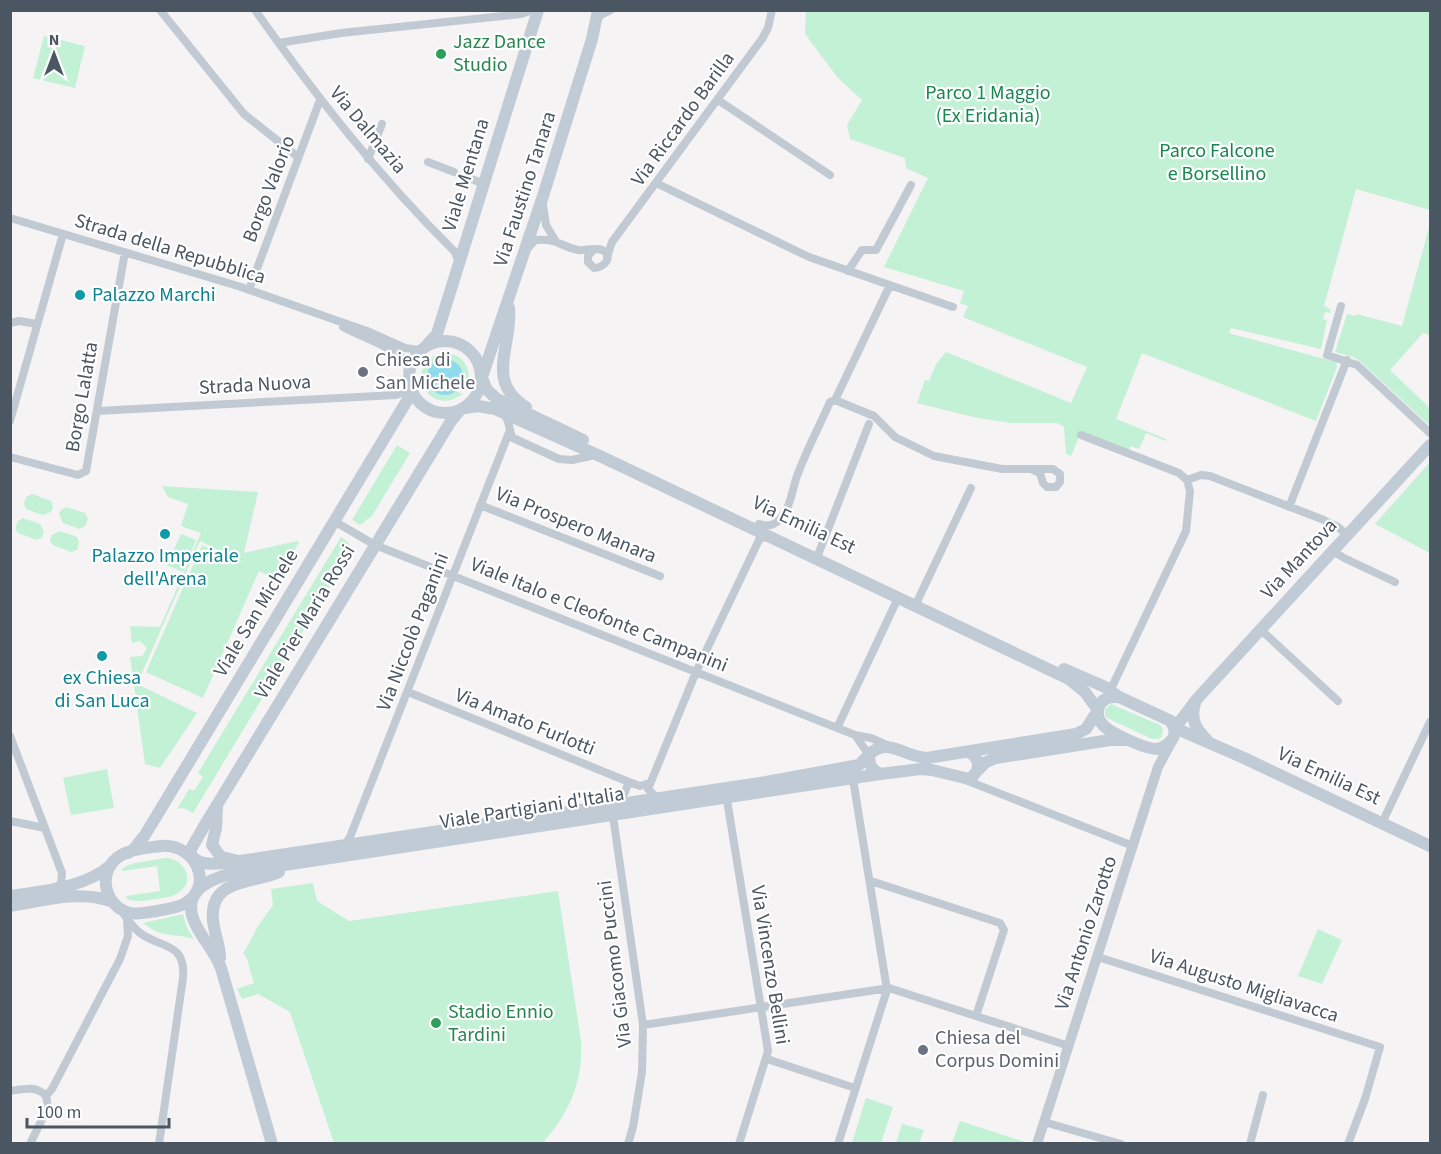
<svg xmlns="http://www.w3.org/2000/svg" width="1441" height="1154" font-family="'Source Sans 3',sans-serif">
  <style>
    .green { fill: #c3f1d5 }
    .water { fill: #90daee }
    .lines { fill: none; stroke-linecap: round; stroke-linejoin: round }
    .minor { stroke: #c1cad2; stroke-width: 8 }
    .tertiary { stroke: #c1cad2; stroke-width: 10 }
    .secondary { stroke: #c1cbd6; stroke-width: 12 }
    .leisure-dot { fill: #2e9e5b; stroke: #fff; stroke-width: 2 }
    .culture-dot { fill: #0f9aa8; stroke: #fff; stroke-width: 2 }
    .worship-dot { fill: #6b7280; stroke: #fff; stroke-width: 2 }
    .labels { text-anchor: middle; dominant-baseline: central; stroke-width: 4.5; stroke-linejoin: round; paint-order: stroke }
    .leisure-label { font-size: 20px; fill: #27864d; stroke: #fff; text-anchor: start }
    .park-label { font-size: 20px; fill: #17864f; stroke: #fff }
    .street-label { font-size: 20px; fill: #4a5661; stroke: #fff }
    .culture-label { font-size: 20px; fill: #0d838f; stroke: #fff }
    .worship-label { font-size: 20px; fill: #5b616d; stroke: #fff; text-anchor: start }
  </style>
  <rect width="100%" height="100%" fill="#f5f3f3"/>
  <path class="green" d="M806 10 1430 11V210L1356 189 1324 306 1330 309 1331 313 1325 312 1323 319 1327 320 1321 349 1231 328 1229 332 1232 334 1336 362 1337 367 1316 421 1142 353 1116 419 1166 439V441L1146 433 1139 449 1131 446 1129 450 1081 431 1071 456 1066 454 1064 427 1057 423H1011L978 418 917 403 925 380 929 381 936 364 946 352 1071 403 1087 367 963 317 968 306 960 303 964 291 884 267 928 178 906 168 905 158 850 139 847 125 862 100 838 78 805 34Z
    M44 36 85 46 75 88 33 78Z
    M1430 224V335L1423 333 1390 370 1430 408V426L1361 362 1353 357 1335 352 1347 314 1356 316 1357 314 1402 326Z
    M440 353C458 351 470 363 469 381L463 377V375L444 394 456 391 462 394C430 419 401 368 440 353Z
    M397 445 410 453 372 516 360 525 352 520Z
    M1430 462V553L1375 524Z
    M162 486 258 492 244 553 297 541 299 542 278 580 259 571 203 698 146 672 202 545 250 566 200 541 137 684 197 713 160 768 145 764 130 657 142 656 147 648 140 641 132 643 130 626 160 627 201 533 181 526 188 504 168 497Z
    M32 494 51 501 53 507 51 512 43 515 26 509 24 504 26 497Z
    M66 507 85 513 88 519 85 526 80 529 63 523 59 514 61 510Z
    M23 518 40 524 44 532 42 537 37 540 18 533 15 528 18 521Z
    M60 531 77 537 79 542 77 550 71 552 53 545 50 540 52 535Z
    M181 534 196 540 183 572 167 565Z
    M341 537 349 543 347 558 193 813 183 808 177 809 189 789 194 791 203 777 198 773Z
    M1111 704 1160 725 1163 729 1162 736 1159 739H1152L1107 718 1105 715V709Z
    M107 769 114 808 71 815 63 778Z
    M165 858C184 858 197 881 178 893 171 898 159 898 150 900 142 901 135 902 127 899L126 896 160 891 157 866 122 871V869L130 864Z
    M313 883 317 901 349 921 558 891 581 1041C583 1081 570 1112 544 1141L548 1143H334L290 1012 258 994 242 999 237 989 254 983 246 956 243 954 258 926 273 905 271 889Z
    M183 914 187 928 194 939C173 933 161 938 143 923Z
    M1318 929 1342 940 1322 984 1298 976Z
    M866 1098 893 1107 881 1143H852Z
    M960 1121 1028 1143H952Z
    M902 1124 924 1130 919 1143H896Z"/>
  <path class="water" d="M427 377a18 18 0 1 1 36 0a18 18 0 1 1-36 0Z"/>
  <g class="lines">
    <path class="minor" d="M160 10 244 114 298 157
      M255 10C316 96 380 178 455 252L459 263
      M597 20 601 15 611 10
      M279 43 341 33 521 14 533 10
      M718 100 830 175
      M368 159 382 124
      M428 162 454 172
      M469 178 484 184
      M656 183 809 257 953 307
      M543 205 546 225 555 240
      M10 218 238 286 367 331 405 348 420 350
      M528 248 535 240C558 238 559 246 578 250 585 251 595 247 602 250 614 255 605 268 594 268L588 262V256L593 250
      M607 257 612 242 762 39 768 28 772 10
      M848 271 862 250H876L911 185
      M249 290 320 100
      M1341 306 1327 355 1357 365 1430 433
      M10 323 19 321 37 324
      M343 327C363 338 397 348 410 366
      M835 400 874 416 895 437 934 456 1002 469H1053L1060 474V482L1056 487H1047L1043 483 1040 473 1033 470
      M97 411 396 395 407 391 409 385
      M504 415C511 422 508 431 513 438L559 459 572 460 595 455
      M10 421 63 234
      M1081 435 1179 473 1187 480 1190 491 1186 531 1110 691
      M10 457 78 475 86 471 125 252
      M1187 480 1201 475 1210 476 1324 520 1338 527 1347 535
      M480 505 660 576
      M1289 507 1347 360
      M334 521 375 545 855 735
      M759 524C767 527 774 526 780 519 791 507 792 490 797 476 806 451 819 427 830 402L835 400 890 285
      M1333 551 1344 558 1395 582
      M816 560 869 424
      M915 606 971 488
      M1260 629 1338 701
      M408 692 629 782 620 804
      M837 728 898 598
      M10 736 62 873 61 883 55 888
      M869 755 855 735 871 738 889 746
      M963 779 1133 846
      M629 782 640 786 650 783
      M726 794 768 1051 739 1144
      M657 798 648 789 696 672 759 540 763 537 769 538
      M613 816 643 1025 642 1072 633 1127 628 1144
      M10 821 45 828
      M1382 823 1430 722
      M344 846 350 837 510 430
      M871 881 1000 923 1004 930 976 1016
      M121 910C127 918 132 927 140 933 162 949 186 942 183 978L159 1144
      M1098 957 1380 1047 1365 1099 1348 1144
      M643 1025 889 988 1069 1046
      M767 1059 855 1088
      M10 1091C24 1089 36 1085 46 1096
      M46 1096 52 1089 120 959 128 936 127 919
      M1044 1122 1121 1144
      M30 1144 48 1107 46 1096
      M838 1144 887 990 853 779
      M1250 1144 1263 1095"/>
    <path class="tertiary" d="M1037 1144 1158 767 1172 741"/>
    <path class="secondary" d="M509 308C513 345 484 381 526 407
      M409 377a36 36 0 1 1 72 0a36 36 0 1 1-72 0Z
      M425 347 437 334 538 10
      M482 377 543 196 592 39 598 10
      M482 378 487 390 497 399 583 440
      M465 408 478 406 495 409 602 457 1069 679 1085 692 1098 710 1086 729 1076 734 927 758C904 757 887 736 869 755 869 764 871 770 880 774L921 769 932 770 969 779C981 771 981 759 969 752
      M460 410 451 421 206 823 191 849V855C200 866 212 864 226 863L766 782 859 765 869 755
      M1430 445 1196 700 1175 728 1244 758 1430 846
      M1064 669 1105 687 1119 697
      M1112 697H1119L1171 721C1175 728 1177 735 1170 742 1167 745 1163 748 1158 749 1147 750 1110 733 1103 725 1093 714 1098 699 1112 697Z
      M1195 703C1190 720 1196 729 1207 740
      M978 770 986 762 996 758 1110 740H1127
      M217 806 216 828 212 845 221 857 235 860
      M161 846C195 843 216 886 184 904 176 908 166 909 157 911 148 912 139 915 130 913 105 907 97 874 117 858 128 849 147 848 161 846Z
      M128 853 134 849 145 835 408 399 411 390
      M10 896C45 891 84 888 111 865
      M10 906C44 901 80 889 113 902
      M220 958C220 945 214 933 213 920 209 878 253 884 279 872
      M272 1144 221 968C214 950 202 939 195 923 179 889 214 877 239 872L880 774"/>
  </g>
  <g class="leisure-dot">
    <circle cx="441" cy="54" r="6"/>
    <circle cx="436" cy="1023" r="6"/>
  </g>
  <g class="culture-dot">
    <circle cx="80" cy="295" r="6"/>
    <circle cx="165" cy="534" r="6"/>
    <circle cx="102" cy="656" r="6"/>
  </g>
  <g class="worship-dot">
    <circle cx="363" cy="372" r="6"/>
    <circle cx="923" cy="1050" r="6"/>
  </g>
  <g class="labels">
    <g class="leisure-label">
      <text x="453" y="42">Jazz Dance<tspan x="453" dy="23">Studio</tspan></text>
      <text x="448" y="1012">Stadio Ennio<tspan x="448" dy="23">Tardini</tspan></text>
    </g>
    <g class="park-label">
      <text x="988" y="93">Parco 1 Maggio<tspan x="988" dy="23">(Ex Eridania)</tspan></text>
      <text x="1217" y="151">Parco Falcone<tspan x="1217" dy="23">e Borsellino</tspan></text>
    </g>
    <g class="street-label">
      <text transform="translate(683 119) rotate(-54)">Via Riccardo Barilla</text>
      <text transform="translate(368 130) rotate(50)">Via Dalmazia</text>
      <text transform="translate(466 175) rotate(-73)">Viale Mentana</text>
      <text transform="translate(269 189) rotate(-69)">Borgo Valorio</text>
      <text transform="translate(525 189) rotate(-72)">Via Faustino Tanara</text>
      <text transform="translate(170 249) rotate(17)">Strada della Repubblica</text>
      <text transform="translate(255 385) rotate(-3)">Strada Nuova</text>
      <text transform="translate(82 397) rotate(-80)">Borgo Lalatta</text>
      <text transform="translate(576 525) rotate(22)">Via Prospero Manara</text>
      <text transform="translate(804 525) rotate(25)">Via Emilia Est</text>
      <text transform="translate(1299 559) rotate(-47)">Via Mantova</text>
      <text transform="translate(256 613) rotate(-59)">Viale San Michele</text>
      <text transform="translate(599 615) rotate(22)">Viale Italo e Cleofonte Campanini</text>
      <text transform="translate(305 622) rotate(-59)">Viale Pier Maria Rossi</text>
      <text transform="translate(413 632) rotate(-69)">Via Niccolò Paganini</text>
      <text transform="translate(525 722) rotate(22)">Via Amato Furlotti</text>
      <text transform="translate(1329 776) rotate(25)">Via Emilia Est</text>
      <text transform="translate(532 808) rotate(-9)">Viale Partigiani d'Italia</text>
      <text transform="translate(1086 933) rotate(-72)">Via Antonio Zarotto</text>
      <text transform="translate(615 964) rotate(-97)">Via Giacomo Puccini</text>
      <text transform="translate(770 965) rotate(81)">Via Vincenzo Bellini</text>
      <text transform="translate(1244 986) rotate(18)">Via Augusto Migliavacca</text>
    </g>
    <g class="culture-label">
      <text x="92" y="295" text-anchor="start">Palazzo Marchi</text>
      <text x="165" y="556">Palazzo Imperiale<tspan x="165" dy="23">dell'Arena</tspan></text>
      <text x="102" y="678">ex Chiesa<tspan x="102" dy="23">di San Luca</tspan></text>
    </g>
    <g class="worship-label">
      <text x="375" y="360">Chiesa di<tspan x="375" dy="23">San Michele</tspan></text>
      <text x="935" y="1038">Chiesa del<tspan x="935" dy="23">Corpus Domini</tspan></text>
    </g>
  </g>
  <rect width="1441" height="1154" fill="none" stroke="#4a5661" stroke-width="24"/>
  <g transform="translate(54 54)" stroke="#ffffff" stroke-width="4.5" paint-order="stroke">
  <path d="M0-4.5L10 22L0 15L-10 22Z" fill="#4a5661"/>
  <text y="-9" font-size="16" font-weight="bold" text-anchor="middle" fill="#4a5661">N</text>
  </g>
  <path d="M27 1118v9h142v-9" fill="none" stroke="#4a5661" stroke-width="3"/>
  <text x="36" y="1118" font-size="18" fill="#4a5661" stroke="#ffffff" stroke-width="4.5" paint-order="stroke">100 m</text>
</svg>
